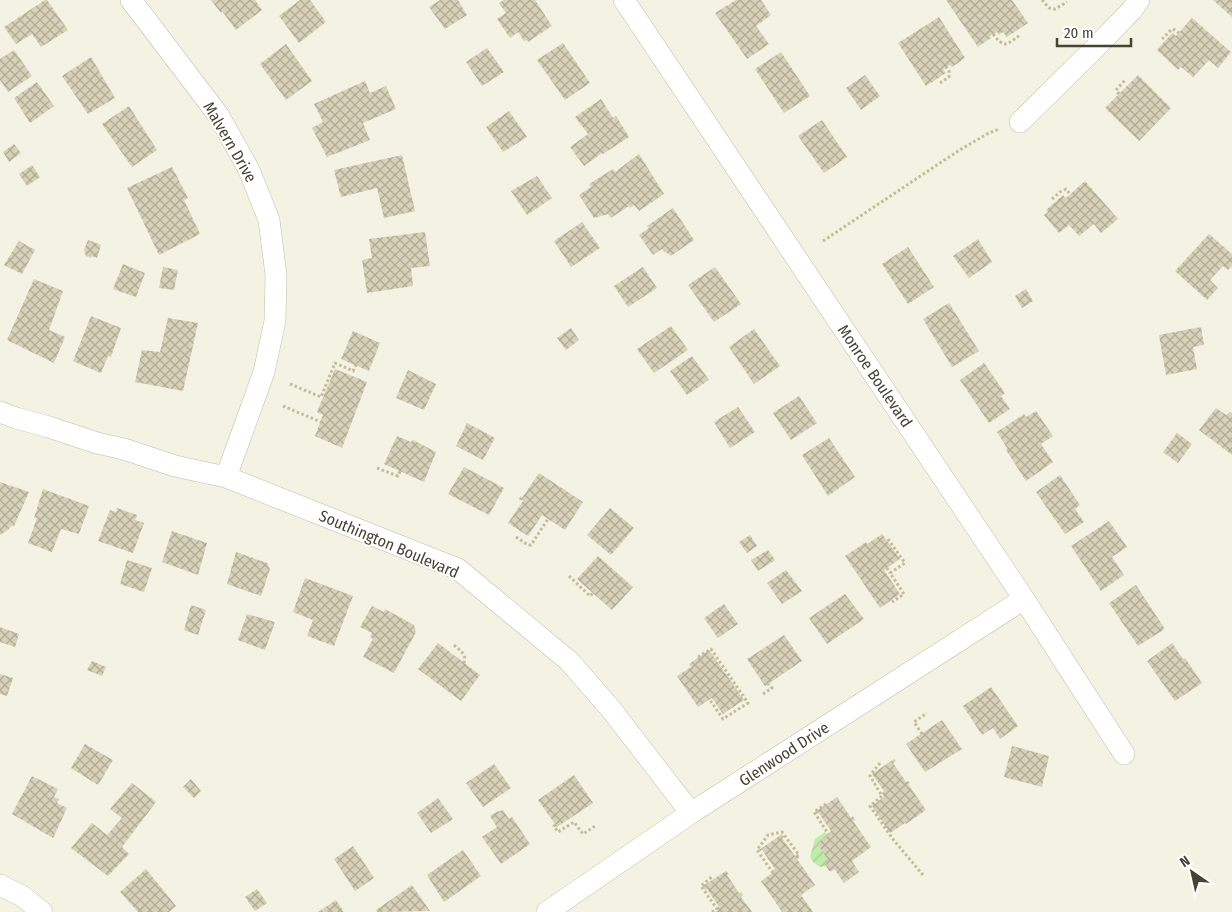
<svg xmlns="http://www.w3.org/2000/svg" width="1232" height="912" font-family="'Fira Sans Condensed',sans-serif">
  <style>
    .garden { fill: url(#garden-furrows) }
    .building { fill: url(#building-cross-hatch) }
    .lines { fill: none; stroke-linecap: round; stroke-linejoin: round }
    .street-casing { stroke: #c0bca5; stroke-width: 22 }
    .path { stroke: #c3bc95; stroke-width: 3; stroke-dasharray: 2.5 2.5; stroke-linecap: butt }
    .street { stroke: #fff; stroke-width: 21 }
    .labels { text-anchor: middle; dominant-baseline: central; stroke-width: 4; stroke-linejoin: round; paint-order: stroke }
    .street-label { font-size: 16px; fill: #464333; stroke: #fff }
  </style>
  <defs>
    <pattern id="garden-furrows" width="10" height="10" patternUnits="userSpaceOnUse" patternTransform="scale(1.25)"><rect width="10" height="10" fill="#bfeca8"/><path d="M-1 1l2-2M0 10L10 0M9 11l2-2" fill="none" stroke="#a6cc91"/></pattern>
    <pattern id="building-cross-hatch" width="8" height="8" patternUnits="userSpaceOnUse" patternTransform="scale(1.25)"><rect width="8" height="8" fill="#d6d1b8"/><path d="M0 0l8 8M0 8l8-8" fill="none" stroke="#afab96"/></pattern>
  </defs>
  <rect width="100%" height="100%" fill="#f4f2e3"/>
  <path class="garden" d="M825 832 828 836V860L825 864 827 866 820 867 813 862 810 857 815 839Z"/>
  <path class="building" d="M45 0H47L68 30 41 47 32 34 16 44 4 27Z
    M211 0H255L262 10 236 30 222 11 221 13Z
    M300 0H310L326 22 299 43 279 16Z
    M440 0H458L467 15 445 29 429 7Z
    M504 0H535L552 26 528 42 527 40 524 41 518 32 510 38 497 19 506 13 499 3Z
    M736 0H761L771 15 756 26 769 44 747 59 715 13Z
    M946 0H1012L1028 23 1007 37 1003 32 999 35 997 32 990 36 991 38 978 47Z
    M1213 0H1232V17Z
    M939 17 965 58 952 67 950 65 943 69 946 73 926 86 898 43Z
    M1192 18 1231 52 1218 68 1209 60 1193 77 1181 67 1178 70 1157 50 1172 33 1176 36Z
    M563 43 590 83 565 100 537 60Z
    M286 44 312 81 286 100 260 64Z
    M487 48 504 72 482 86 466 62Z
    M14 50 32 76 8 92 0 80V59Z
    M781 52 810 96 784 113 755 69Z
    M91 57 115 98 88 114 62 76Z
    M865 75 880 96 861 110 846 88Z
    M1138 75 1171 108 1139 141 1105 108Z
    M365 81 370 93 386 86 396 109 363 123 370 140 327 157 312 128 323 122 314 104Z
    M37 82 54 106 30 123 14 98Z
    M601 99 613 118 616 116 629 137 603 154 602 153 584 166 570 147 588 134 575 117Z
    M129 106 157 150 132 167 102 124Z
    M509 111 527 137 503 152 486 127Z
    M822 120 847 157 824 173 798 136Z
    M14 144 21 153 9 162 3 152Z
    M639 154 664 194 639 211 634 205 630 208 629 206 611 218 608 214 594 218 579 195 591 187 589 184 613 169 615 172Z
    M402 155 415 211 384 218 377 188 341 197 334 170Z
    M32 165 40 177 27 186 19 174Z
    M172 167 188 198 184 200 200 234 159 255 127 188Z
    M537 176 552 198 527 215 511 191Z
    M1085 181 1118 219 1101 233 1094 224 1079 236 1069 225 1059 233 1044 215 1048 212 1046 210 1063 195 1066 198Z
    M673 208 694 240 671 256 669 254H668L666 252 665 253 662 249 653 255 639 235 649 228 647 226Z
    M582 222 600 248 571 267 554 241Z
    M425 232 430 266 411 268 413 286 367 293 362 260 372 258 369 239Z
    M1209 234 1232 254V266L1228 270 1223 266 1210 280 1218 288 1207 300 1175 271Z
    M978 239 992 262 969 278 953 256Z
    M88 240 101 245 97 258 92 256 91 258 86 256 84 250Z
    M19 241 35 250 22 274 4 265Z
    M908 247 934 287 908 304 882 264Z
    M123 264 145 273 136 297 113 289Z
    M163 267 178 270 174 290 159 288Z
    M643 267 657 288 628 307 614 286Z
    M715 267 741 304 714 322 688 285Z
    M34 279 63 291 49 330 65 337 54 363 7 340Z
    M1026 289 1033 301 1022 308 1015 296Z
    M949 303 979 351 952 367 923 319Z
    M91 316 121 328 111 357 108 356 101 373 73 361Z
    M168 318 198 323 183 391 135 382 142 350 160 352Z
    M671 326 688 350 654 373 637 349Z
    M1201 327 1204 345 1193 347 1197 369 1166 375 1159 335Z
    M571 328 579 340 566 350 557 338Z
    M754 329 780 366 754 384 729 347Z
    M353 331 380 343 369 371 341 359Z
    M692 356 709 380 687 395 670 371Z
    M984 363 1005 393 1001 396 1010 409 989 423 960 380Z
    M335 369 367 382 342 448 315 436 323 415 317 412Z
    M408 370 436 384 424 410 396 398Z
    M799 396 817 423 791 440 773 413Z
    M738 407 755 432 730 448 714 422Z
    M1216 408 1226 415 1230 412 1232 413V455L1199 430Z
    M1036 411 1053 436 1041 444 1053 462 1026 481 1006 450 1007 448 997 432 1024 414 1026 417Z
    M467 423 495 438 483 460 456 446Z
    M1177 433 1192 444 1178 463 1163 452Z
    M397 436 411 442 413 440 436 452 424 482 384 464Z
    M829 438 855 477 828 496 802 455Z
    M464 467 504 488 489 515 448 494Z
    M539 473 583 502 565 530 542 515 528 536 508 523 523 501 519 499 520 496 522 498Z
    M1060 475 1080 505 1075 509 1084 522 1065 534 1036 492Z
    M0 482 29 492 14 526H11L8 530 0 535Z
    M43 489 89 506 79 534 61 529 52 552 28 543 37 518H34Z
    M117 508 137 515 135 520 144 523 133 553 98 541 110 510 116 512Z
    M610 508 634 528 611 555 587 535Z
    M1109 521 1127 547 1112 557 1124 575 1101 591 1071 546Z
    M172 531 207 543 198 575 162 562Z
    M882 534 900 559 884 570 900 594 880 608 845 556 866 542 867 544Z
    M750 535 757 546 747 553 739 542Z
    M768 550 775 560 758 571 751 560Z
    M236 552 267 563 270 569 261 596 227 584Z
    M598 556 633 587 612 610 577 579Z
    M127 560 152 568 144 592 120 584Z
    M786 570 802 591 782 604 767 583Z
    M305 578 353 596 334 646 307 636 313 620 293 612Z
    M1136 585 1165 629 1138 646 1109 603Z
    M845 594 864 619 827 644 809 618Z
    M724 604 738 624 718 638 704 618Z
    M191 605 206 610 198 635 184 630Z
    M372 606 384 612 385 609 414 625 416 632 394 673 363 657 373 639 370 637 372 633 360 627Z
    M247 614 275 622 265 650 238 640Z
    M0 627 19 634 15 647 0 642Z
    M784 635 802 661 765 686 747 659Z
    M438 643 480 675 461 701 418 669Z
    M1172 643 1183 659 1185 658 1202 683 1175 701 1147 661Z
    M709 650 744 700 723 714 712 698 698 707 677 676 691 667 689 664Z
    M92 661 106 667 102 676 87 670Z
    M0 674 13 678 7 696 0 694Z
    M991 687 1018 726 1000 739 993 728 982 735 963 706Z
    M942 720 962 749 925 772 906 744Z
    M85 744 113 760 98 785 71 768Z
    M1012 746 1049 756 1042 787 1004 777Z
    M894 759 896 761 893 763 906 782 908 781 910 783 908 784 926 810 906 824 905 823 890 833 872 806 884 797 882 793 884 791 872 774Z
    M494 764 511 788 483 807 466 783Z
    M574 775 593 803 557 827 538 800Z
    M32 776 58 789 54 797 59 799 57 803 67 808 53 838 12 814Z
    M191 779 201 791 194 798 183 787Z
    M132 783 156 802 122 847 129 854 108 876 71 848 92 823 107 835 122 818 110 809Z
    M837 797 851 818 853 816 855 820 853 821 871 847 852 861 859 872 844 883 835 870 829 871 825 864 828 860 817 843 830 834 829 833 831 831 818 812 817 814 815 812Z
    M438 798 453 819 431 833 417 813Z
    M503 810 509 819 512 817 530 844 501 864 482 837 497 827 490 816 496 812Z
    M782 834 784 837 782 838 795 856 797 855 799 858 797 859 815 885 801 895 813 912H782L761 881 774 872 773 870 775 869 762 850 760 851 759 850Z
    M353 846 374 878 355 891 334 859Z
    M463 850 481 876 444 902 427 875Z
    M146 869 176 906 169 912H138L120 892Z
    M726 871 729 874 727 875 739 893 741 892 743 895 741 897 752 912H715L719 910 717 908 719 907 707 889 705 890 703 886Z
    M412 885 430 911 377 912 376 910Z
    M257 889 267 903 255 911 245 897Z
    M336 900 344 912H318Z"/>
  <g class="lines">
    <defs>
      <path id="street" d="M131 0 219 116 249 170 269 220 276 275 275 321 264 372 226 477
        M624 0 1024 599 1124 754
        M1020 122 1095 48 1132 10 1139 0
        M0 412 16 418 49 427 97 443 124 449 175 466 226 477 458 569 569 661 610 708 691 813
        M0 885 22 896 42 912
        M547 912 691 813 1024 599"/>
    </defs>
    <use href="#street" class="street-casing"/>
    <path class="path" d="M1042 0 1049 8 1055 9 1067 2
      M993 34C1005 49 1006 45 1020 35
      M1162 39 1172 29 1175 30 1179 33
      M940 83 949 77V71L946 67
      M1119 94 1116 90 1126 79
      M1052 199 1060 192 1066 189 1070 194
      M823 241 958 151 987 134 999 129
      M290 384 321 397 335 363 353 371 356 365
      M283 406 321 422
      M377 468 398 476 400 471
      M516 537 528 545H531L548 519
      M888 539 905 563 890 573 904 594 892 602
      M887 568 890 573
      M569 576 590 596 593 593
      M454 645C460 651 467 654 464 663
      M698 657 711 649 748 703 723 719 710 700
      M763 694 772 688 768 684
      M922 734 914 722 927 713
      M880 763 871 774 870 776 882 796 870 806 892 838 923 875
      M826 804 814 812 829 835
      M556 825 554 826 558 832 574 822 583 834 595 826
      M773 873 757 850 768 835 782 832 799 855 797 856
      M712 912 717 909 701 886 713 876"/>
    <use href="#street" class="street"/>
  </g>
  <g class="labels">
    <g class="street-label">
      <text transform="translate(230 142) rotate(60)">Malvern Drive</text>
      <text transform="translate(875 376) rotate(56)">Monroe Boulevard</text>
      <text transform="translate(389 544) rotate(23)">Southington Boulevard</text>
      <text transform="translate(784 754) rotate(-33)">Glenwood Drive</text>
    </g>
  </g>
  <g transform="translate(1192 872) rotate(326)" stroke="#ffffff" stroke-width="4" paint-order="stroke">
  <path d="M0-4L9 19L0 12L-9 19Z" fill="#464333"/>
  <text y="-8" font-size="14" font-weight="bold" text-anchor="middle" fill="#464333">N</text>
  </g>
  <path d="M1057 38v8h74v-8" fill="none" stroke="#464333" stroke-width="2.5"/>
  <text x="1064" y="38" font-size="15" fill="#464333" stroke="#ffffff" stroke-width="4" paint-order="stroke">20 m</text>
</svg>
